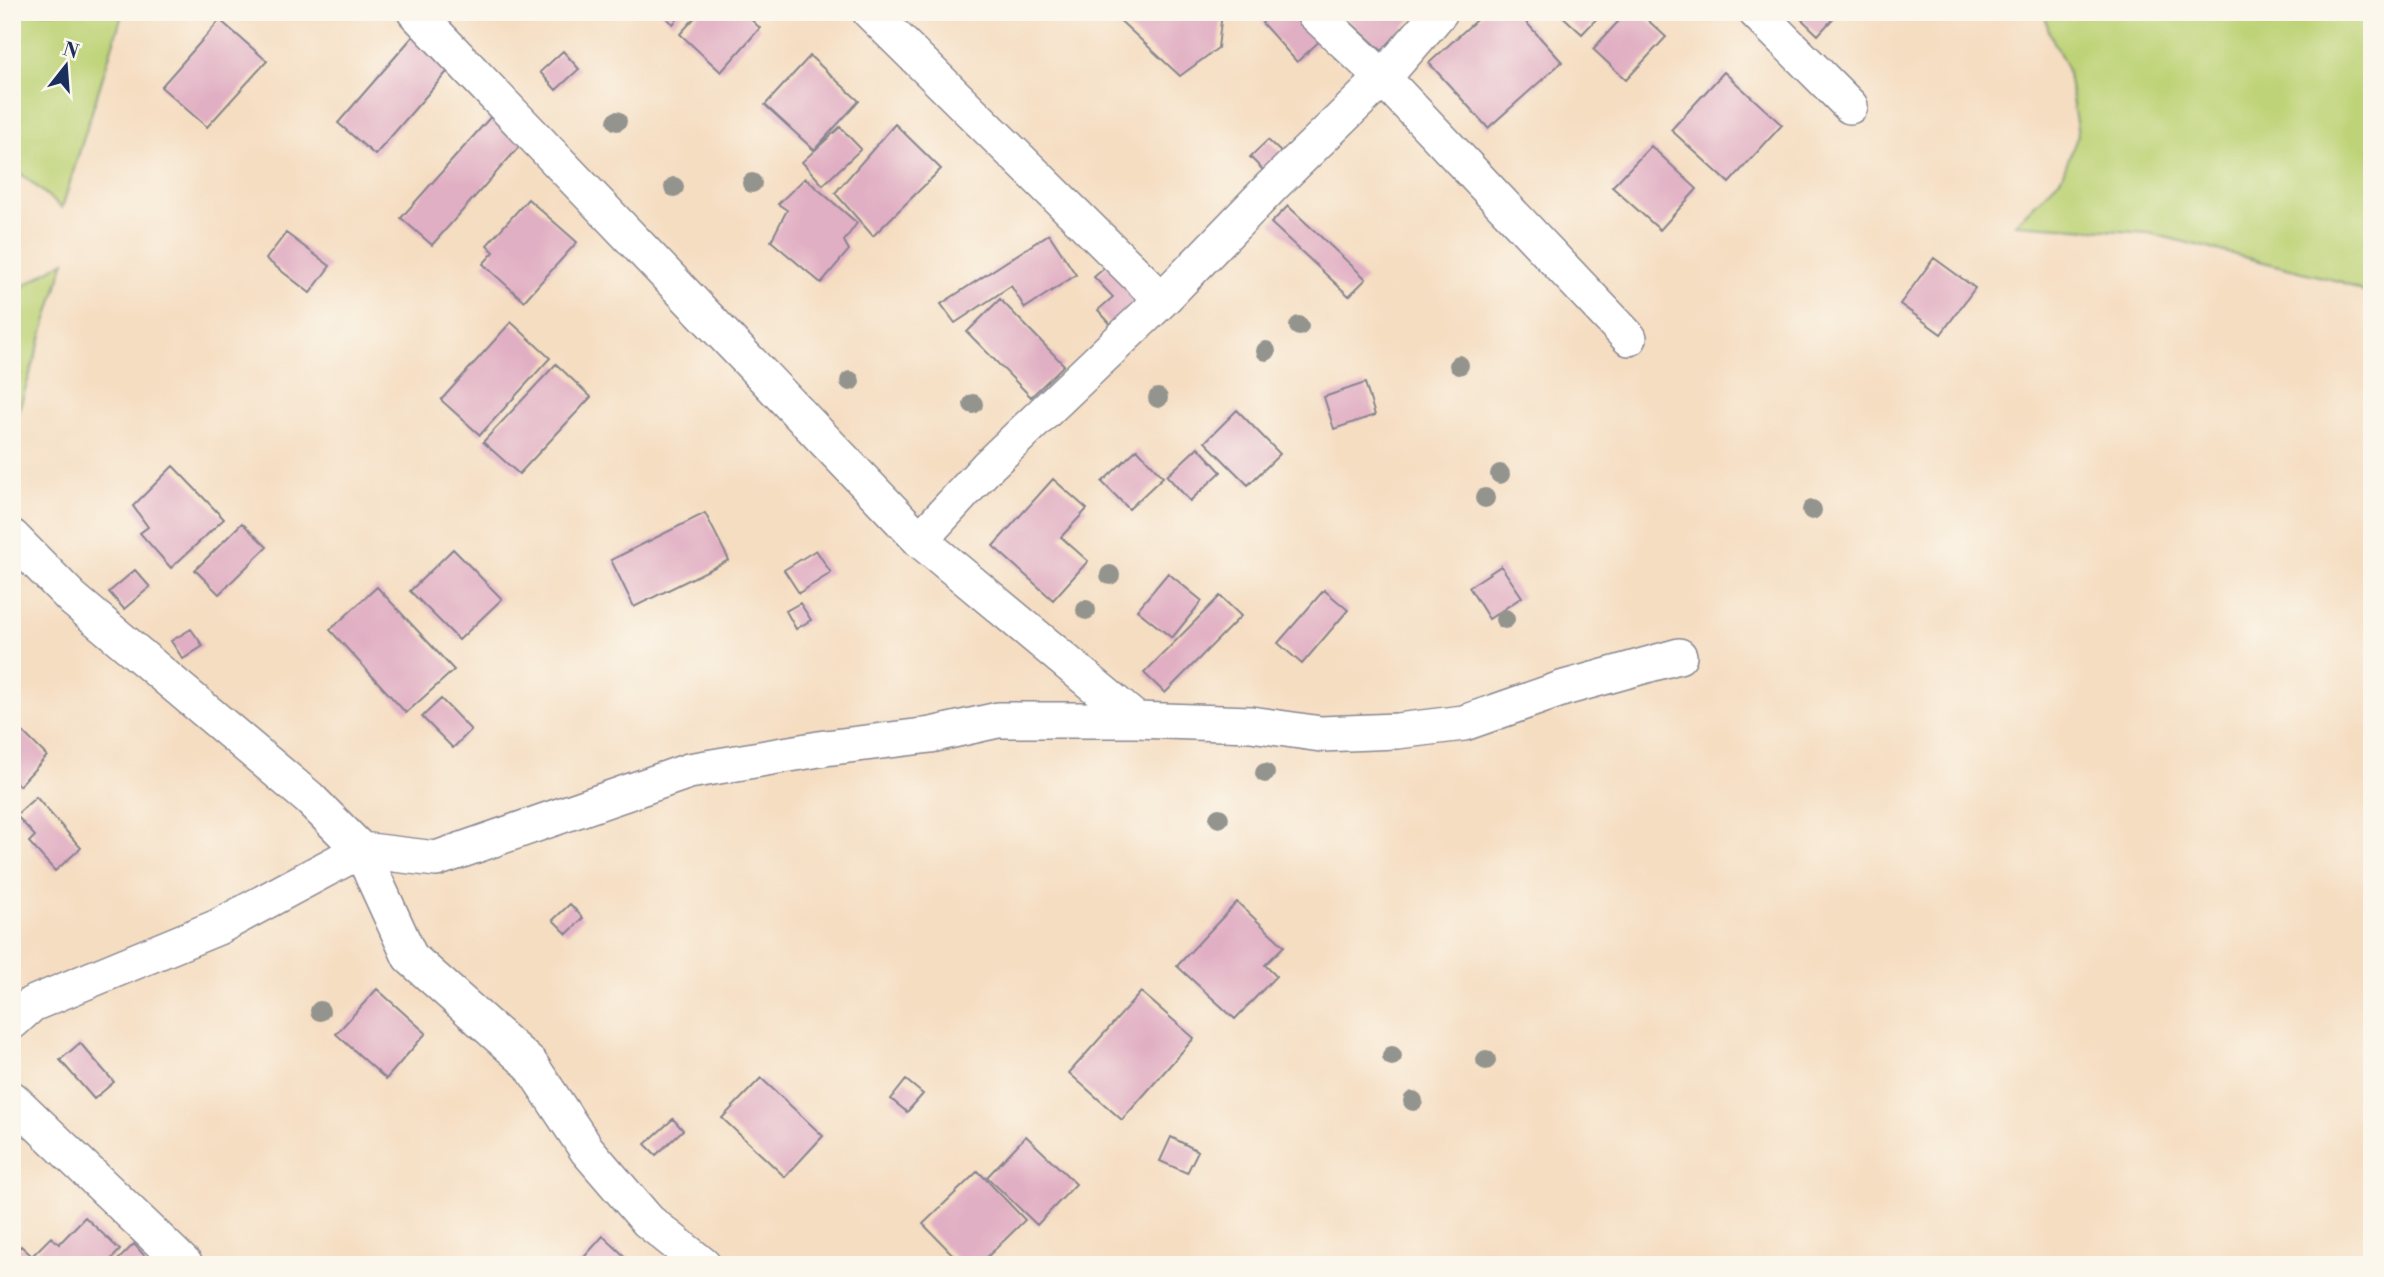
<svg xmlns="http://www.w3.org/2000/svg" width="2384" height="1277" font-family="'Libre Bodoni',serif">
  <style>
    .green { fill: #bed377; stroke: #6c816a; stroke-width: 2 }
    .building { fill: #e1afc3 }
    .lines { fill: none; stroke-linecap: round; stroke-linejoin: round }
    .minor-casing { stroke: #888690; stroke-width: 38 }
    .minor { stroke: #fff; stroke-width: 35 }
    .tree { fill: #94948e }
  </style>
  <rect width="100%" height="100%" fill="#fbf7ec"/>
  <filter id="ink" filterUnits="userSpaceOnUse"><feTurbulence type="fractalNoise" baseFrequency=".0143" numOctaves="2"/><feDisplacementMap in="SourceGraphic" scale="14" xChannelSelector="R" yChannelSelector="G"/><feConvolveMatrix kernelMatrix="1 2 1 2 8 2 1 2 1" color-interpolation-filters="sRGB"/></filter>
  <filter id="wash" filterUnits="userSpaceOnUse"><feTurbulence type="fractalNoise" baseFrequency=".00686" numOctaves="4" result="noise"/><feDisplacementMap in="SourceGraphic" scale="28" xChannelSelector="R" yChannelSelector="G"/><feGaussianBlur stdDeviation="1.57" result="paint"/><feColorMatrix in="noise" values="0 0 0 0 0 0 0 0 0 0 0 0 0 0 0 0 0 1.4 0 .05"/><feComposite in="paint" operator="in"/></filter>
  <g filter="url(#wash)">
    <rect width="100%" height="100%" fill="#f5ddc1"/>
    <path class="green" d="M12 12H123L62 208 12 166Z
      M2044 12H2372V296L2342 282 2149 233 2015 224 2061 178 2078 135 2067 68 2049 32Z
      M65 261 12 432V293Z"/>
    <g id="blocks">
      <path class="building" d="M660 12H684L673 24Z
        M700 12H743L760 28 721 72 680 34Z
        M1115 12H1222L1218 48 1180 76 1113 14Z
        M1273 12H1302L1324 37 1297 62 1262 23Z
        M1339 12H1412L1414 15 1382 51Z
        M1485 12H1517L1562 62 1488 128 1429 63Z
        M1558 12H1603L1582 34Z
        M1627 12H1639L1666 37 1626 80 1593 49Z
        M1794 12H1839L1818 35Z
        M220 20 267 61 207 127 161 87Z
        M415 34 452 66 375 155 338 123Z
        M563 51 579 69 556 90 540 72Z
        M810 56 859 101 814 150 765 105Z
        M1724 72 1782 125 1729 183 1671 130Z
        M494 113 525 140 432 245 401 218Z
        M895 124 941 169 873 236 835 193Z
        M840 127 861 149 823 185 802 162Z
        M1268 140 1286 157 1268 175 1250 157Z
        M1651 146 1697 189 1660 230 1612 187Z
        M805 178 857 223 844 241 849 250 821 283 771 241 787 210 778 204Z
        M528 199 577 242 524 301 483 264 494 252 487 245Z
        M1288 206 1366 279 1349 296 1271 223Z
        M286 233 330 266 310 293 266 259Z
        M1049 234 1076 275 1025 308 1011 286 955 323 941 304Z
        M1934 258 1975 288 1941 334 1900 304Z
        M1109 264 1144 302 1114 328 1098 310 1113 297 1094 277Z
        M1000 299 1064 365 1031 397 967 332Z
        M511 322 550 358 480 435 441 400Z
        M556 364 591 397 519 474 483 442Z
        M1365 383 1375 415 1334 429 1324 397Z
        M1237 410 1280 454 1248 485 1205 442Z
        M1198 447 1221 472 1190 501 1167 476Z
        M1137 449 1163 477 1129 509 1102 482Z
        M173 466 224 519 171 568 140 533 148 527 133 506Z
        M1053 479 1087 509 1061 537 1088 561 1053 600 993 546Z
        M705 513 729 560 634 607 611 560Z
        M242 523 267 547 219 594 195 570Z
        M453 549 502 599 459 640 410 591Z
        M816 550 831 573 799 593 784 570Z
        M1501 566 1522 597 1489 619 1469 587Z
        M135 570 150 587 124 609 109 592Z
        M1168 573 1202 601 1172 638 1137 610Z
        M377 587 454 670 406 713 330 630Z
        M1324 590 1348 610 1302 664 1278 643Z
        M1220 596 1241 616 1165 693 1144 673Z
        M800 603 811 620 796 629 786 611Z
        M191 629 203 646 183 659 171 641Z
        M441 699 471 730 453 748 422 717Z
        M12 721 47 756 19 786 12 778Z
        M36 797 81 848 55 871 29 842 35 836 16 815Z
        M1237 902 1284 946 1265 965 1276 976 1235 1019 1177 966Z
        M570 904 583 918 567 934 553 920Z
        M377 989 426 1033 386 1079 336 1034Z
        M1141 992 1194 1038 1122 1120 1069 1073Z
        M80 1043 114 1082 94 1099 60 1060Z
        M761 1078 823 1136 785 1177 722 1118Z
        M906 1080 923 1094 907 1112 891 1099Z
        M673 1119 683 1130 656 1155 645 1144Z
        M1026 1136 1076 1184 1037 1225 987 1177Z
        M1171 1137 1198 1151 1187 1173 1160 1161Z
        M978 1171 1025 1220 979 1265H963L923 1224Z
        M85 1217 120 1250 106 1265H12V1255L21 1246 32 1256 51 1237 59 1244Z
        M603 1236 634 1265H577Z
        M134 1244 150 1262 147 1265H113Z"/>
    </g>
  </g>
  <g filter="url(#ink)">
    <use href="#blocks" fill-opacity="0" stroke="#888690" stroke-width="2"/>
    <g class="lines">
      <defs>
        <path id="minor" d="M415 12 920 540 1136 720
          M870 12 1162 300
          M1313 12 1383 78 1629 338
          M1756 12 1850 106
          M12 537 73 599 309 798 361 850 410 957 530 1064 587 1150 648 1221 703 1265
          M920 540 987 467 1162 300 1272 186 1383 78 1440 12
          M12 1022 32 1004 218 927 361 850 436 859 689 771 825 748 931 735 998 720H1136L1251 724 1321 734 1397 731 1464 723 1564 688 1679 656
          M12 1099 185 1265"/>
      </defs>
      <use href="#minor" class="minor-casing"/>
      <use href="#minor" class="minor"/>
    </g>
    <g class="tree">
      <circle cx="617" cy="121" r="10"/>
      <circle cx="752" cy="183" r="10"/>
      <circle cx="674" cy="187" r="10"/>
      <circle cx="1299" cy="326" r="10"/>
      <circle cx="1266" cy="351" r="10"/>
      <circle cx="1459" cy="365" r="10"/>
      <circle cx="850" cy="381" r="10"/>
      <circle cx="1158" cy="398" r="10"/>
      <circle cx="973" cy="404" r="10"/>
      <circle cx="1500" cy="474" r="10"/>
      <circle cx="1485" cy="498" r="10"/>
      <circle cx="1812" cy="510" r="10"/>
      <circle cx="1110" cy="575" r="10"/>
      <circle cx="1086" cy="610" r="10"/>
      <circle cx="1505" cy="619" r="10"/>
      <circle cx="1265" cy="773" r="10"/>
      <circle cx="1219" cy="818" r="10"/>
      <circle cx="320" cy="1011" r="10"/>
      <circle cx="1392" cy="1056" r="10"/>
      <circle cx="1486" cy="1060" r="10"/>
      <circle cx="1413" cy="1101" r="10"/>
    </g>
  </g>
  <rect width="2384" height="1277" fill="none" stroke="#fbf7ec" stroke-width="42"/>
  <g transform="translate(66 66) rotate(17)" stroke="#fbf7ec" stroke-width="5" paint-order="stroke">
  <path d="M0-5L12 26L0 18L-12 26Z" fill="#1b2f5e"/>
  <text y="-10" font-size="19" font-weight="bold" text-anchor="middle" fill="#1b2f5e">N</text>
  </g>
</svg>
